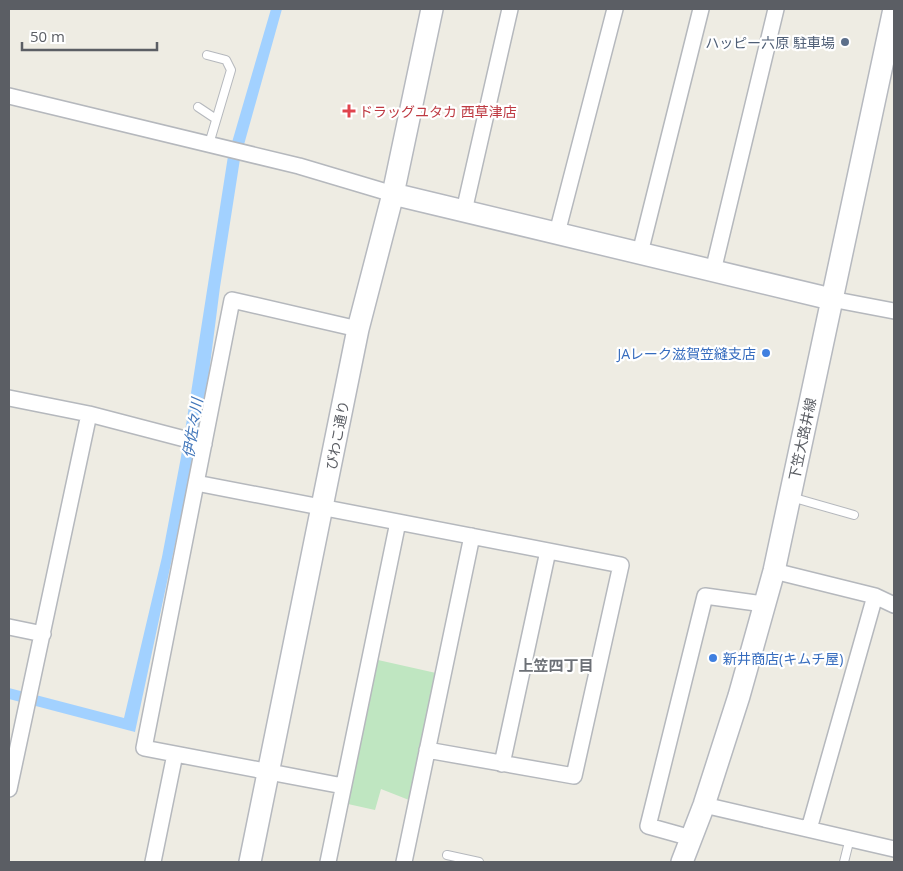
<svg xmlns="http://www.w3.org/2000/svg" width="903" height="871" font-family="'Open Sans','Noto Sans JP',sans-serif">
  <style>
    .green { fill: #bfe6c1 }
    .water { fill: #a2d1ff }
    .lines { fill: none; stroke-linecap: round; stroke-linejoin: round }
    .lane-casing { stroke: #b5b8bd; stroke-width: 10 }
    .street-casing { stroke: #b5b8bd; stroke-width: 18 }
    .secondary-casing { stroke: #b6b9bf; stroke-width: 24 }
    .lane { stroke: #fff; stroke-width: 8 }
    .street { stroke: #fff; stroke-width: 15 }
    .secondary { stroke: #fff; stroke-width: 21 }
    .service-dot { fill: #5c6f8a; stroke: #fff; stroke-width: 2 }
    .health-dot { fill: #e0444e; stroke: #fff; stroke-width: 2 }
    .shop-dot { fill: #3f7fe0; stroke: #fff; stroke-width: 2 }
    .labels { text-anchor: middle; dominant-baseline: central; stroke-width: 4.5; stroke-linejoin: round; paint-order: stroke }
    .service-label { font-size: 14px; fill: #4e5e75; stroke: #fff; text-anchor: end }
    .health-label { font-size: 14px; fill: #be3a42; stroke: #fff; text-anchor: start }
    .shop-label { font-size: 14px; fill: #366cbe; stroke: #fff; text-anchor: end }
    .street-label { font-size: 14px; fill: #5b5e64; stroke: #fff }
    .water-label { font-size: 15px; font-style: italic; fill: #4176ba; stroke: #fff }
    .neighbourhood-label { font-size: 15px; font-weight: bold; fill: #6c7076; stroke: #fff }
  </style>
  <rect width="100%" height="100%" fill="#eeece3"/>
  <path class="green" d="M378 660 436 673 409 800 381 789 375 810 348 804Z"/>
  <path class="water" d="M271 9H282L240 159 220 287 205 404 135 732 9 699V688L124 718 162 557 181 457 228 156Z"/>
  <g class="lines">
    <defs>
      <path id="lane" d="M207 55 226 60 231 70 209 144
        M198 107 216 119
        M791 497 854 515
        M447 855 479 862
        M844 862 850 838"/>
      <path id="street" d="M9 96 299 166 393 194
        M464 211 510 9
        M557 233 615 9
        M640 253 701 9
        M713 271 776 9
        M831 299 894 311
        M9 398 89 414 9 789
        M89 414 204 444
        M196 483 621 565 574 776 427 750
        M774 571 875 596 894 605
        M9 627 43 634
        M502 764 548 551
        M343 786 144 748 232 300 358 329
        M704 805 894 849
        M809 829 875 596
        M691 838 648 826 705 596 764 604
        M153 862 175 754
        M328 862 398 522
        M404 862 472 536"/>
      <path id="secondary" d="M393 194 831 299
        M250 862 358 329 393 194 432 9
        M682 862 704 805 739 696 774 571 894 9"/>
    </defs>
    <use href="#lane" class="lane-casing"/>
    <use href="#street" class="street-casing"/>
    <use href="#secondary" class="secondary-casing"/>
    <use href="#lane" class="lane"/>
    <use href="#street" class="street"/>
    <use href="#secondary" class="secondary"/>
  </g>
  <circle class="service-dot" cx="845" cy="42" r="5"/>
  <path class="health-dot" d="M346.5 103.5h5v5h5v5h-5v5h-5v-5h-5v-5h5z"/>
  <g class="shop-dot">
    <circle cx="766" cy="353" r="5"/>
    <circle cx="713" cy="658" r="5"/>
  </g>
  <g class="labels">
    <g class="service-label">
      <text x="835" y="42">ハッピー六原 駐車場</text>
    </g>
    <g class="health-label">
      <text x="359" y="111">ドラッグユタカ 西草津店</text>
    </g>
    <g class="shop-label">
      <text x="756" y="353">JAレーク滋賀笠縫支店</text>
      <text x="723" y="658" text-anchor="start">新井商店(キムチ屋)</text>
    </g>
    <g class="street-label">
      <text transform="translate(337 435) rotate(-79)">びわこ通り</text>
      <text transform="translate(802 439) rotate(-78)">下笠大路井線</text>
    </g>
    <g class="water-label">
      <text transform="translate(192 428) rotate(-81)">伊佐々川</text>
    </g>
    <g class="neighbourhood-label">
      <text x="556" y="665">上笠四丁目</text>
    </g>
  </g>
  <rect width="903" height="871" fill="none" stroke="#5b5e64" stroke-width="20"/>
  <path d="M22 42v8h135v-8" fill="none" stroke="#5b5e64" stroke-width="2.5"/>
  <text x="30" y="42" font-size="15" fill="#5b5e64" stroke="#ffffff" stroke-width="4" paint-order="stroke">50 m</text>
</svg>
